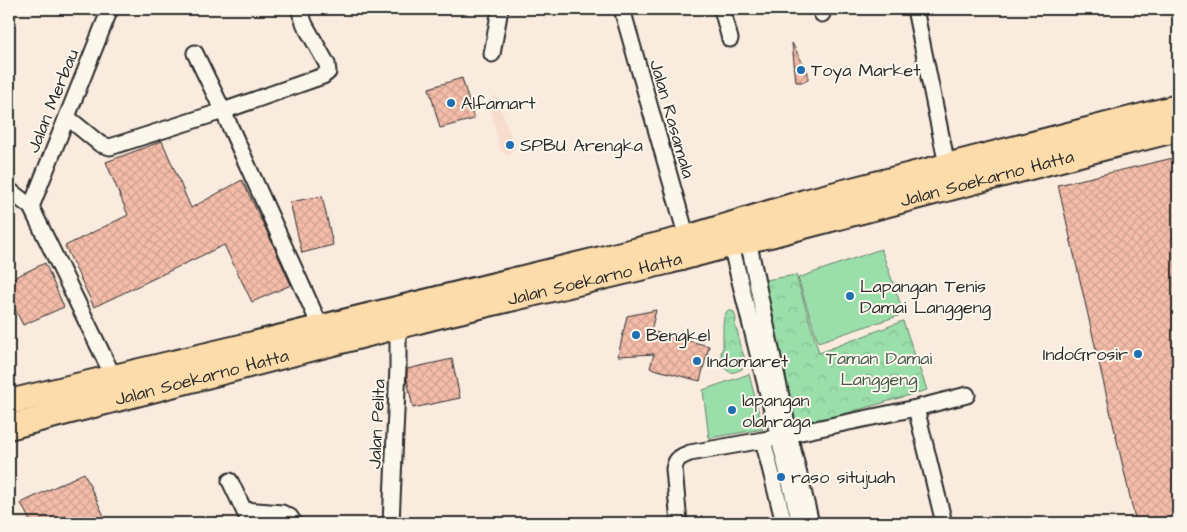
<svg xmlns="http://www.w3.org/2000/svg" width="1187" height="532" font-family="'Architects Daughter',sans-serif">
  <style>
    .built { fill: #f8ddcf }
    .park { fill: url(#park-crowns); stroke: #62846a }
    .pitch { fill: #9adeaa; stroke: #62846a }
    .building { fill: url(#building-cross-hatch); stroke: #2b2b2b }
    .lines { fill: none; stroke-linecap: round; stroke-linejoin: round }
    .minor-casing { stroke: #2b2b2b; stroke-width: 19 }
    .primary-casing { stroke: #2b2b2b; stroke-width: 28 }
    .minor { stroke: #fbf7ec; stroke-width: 15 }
    .primary { stroke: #fddcac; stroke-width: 24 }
    .poi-dot { fill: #1f6fb2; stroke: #fbf7ec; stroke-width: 2 }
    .labels { text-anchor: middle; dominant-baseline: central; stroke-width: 4; stroke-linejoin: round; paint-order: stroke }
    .poi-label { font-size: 18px; fill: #2b2b2b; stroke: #fbf7ec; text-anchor: start }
    .street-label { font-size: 18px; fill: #2b2b2b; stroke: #fbf7ec }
    .park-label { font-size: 18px; fill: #47584b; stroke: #fbf7ec }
  </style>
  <defs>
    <pattern id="park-crowns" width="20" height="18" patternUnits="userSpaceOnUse" patternTransform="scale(1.25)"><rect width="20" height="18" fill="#9adeaa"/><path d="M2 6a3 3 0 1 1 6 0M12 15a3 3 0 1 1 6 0" fill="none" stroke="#85bf92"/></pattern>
    <pattern id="building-cross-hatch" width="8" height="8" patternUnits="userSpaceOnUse" patternTransform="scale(1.25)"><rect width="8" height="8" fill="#f4bca9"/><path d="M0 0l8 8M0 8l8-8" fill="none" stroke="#d1a292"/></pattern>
  </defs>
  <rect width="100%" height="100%" fill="#faebdf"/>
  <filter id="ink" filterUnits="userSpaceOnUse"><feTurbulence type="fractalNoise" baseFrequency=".02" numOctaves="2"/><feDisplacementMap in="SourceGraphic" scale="10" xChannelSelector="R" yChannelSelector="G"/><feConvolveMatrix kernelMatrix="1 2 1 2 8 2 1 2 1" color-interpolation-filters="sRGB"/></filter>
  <g filter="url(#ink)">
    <path class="built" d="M496 95 515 148 508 157 500 150 489 101Z"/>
    <path class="park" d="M796 275 819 353 903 321 927 390 796 428 759 281Z
      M727 311H732L734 312 736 319 735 327 738 333 739 343 745 359 742 369C731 374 731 374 722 366L721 353 723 347V325L724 317Z"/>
    <path class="pitch" d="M881 249 904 314 818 342 798 278Z
      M749 374 763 429 709 438 703 390Z"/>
    <path class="building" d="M792 43 808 73V79L803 82H796Z
      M462 78 474 119 440 128 429 88Z
      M162 141 191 208 242 180 269 236 291 285 252 302 224 245 94 307 65 246 128 215 106 162Z
      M1173 158 1178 179V523H1136L1058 185Z
      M322 196 333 245 302 253 290 202Z
      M45 263 64 307 23 325 9 297V280Z
      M656 310 651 331 709 346 700 381 650 368 654 354 618 356 627 316Z
      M452 359 460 398 413 408 407 379V369Z
      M84 473 104 516 89 523H31L21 503Z"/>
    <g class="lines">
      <defs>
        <path id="minor" d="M622 9 687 238
          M722 9 730 39
          M820 9 822 14
          M915 9 947 165
          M195 53 223 111 321 328
          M492 54 500 9
          M67 117 100 144 110 147 223 111 323 76 328 72 327 64 305 25 299 9
          M9 190 31 207 114 378
          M31 207 110 9
          M748 240 789 434 811 523
          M731 245 800 523
          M916 408 944 523
          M763 440 784 523
          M230 481 250 523
          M244 510 282 513 290 517 294 523
          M391 523 398 367V327
          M679 523 674 469C676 458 680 457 690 453L763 440 916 408 967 395"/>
        <g id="primary">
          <path d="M9 402 245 346 687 238 805 202 1178 107"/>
          <path id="s1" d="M9 427 438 316 670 261 748 240 774 234 1095 150 1178 129"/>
        </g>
      </defs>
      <use href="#minor" class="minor-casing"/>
      <use href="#primary" class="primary-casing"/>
      <use href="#minor" class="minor"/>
      <use href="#primary" class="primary"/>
    </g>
  </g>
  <g class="poi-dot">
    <circle cx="801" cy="70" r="5"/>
    <circle cx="451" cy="103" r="5"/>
    <circle cx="510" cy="145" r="5"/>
    <circle cx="850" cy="296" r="5"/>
    <circle cx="636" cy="335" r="5"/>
    <circle cx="1138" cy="354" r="5"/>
    <circle cx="697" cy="361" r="5"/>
    <circle cx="732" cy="410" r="5"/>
    <circle cx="781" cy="477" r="5"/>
  </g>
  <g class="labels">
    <g class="poi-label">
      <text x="811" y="70">Toya Market</text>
      <text x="461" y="103">Alfamart</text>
      <text x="520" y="145">SPBU Arengka</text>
      <text x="860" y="286">Lapangan Tenis<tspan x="860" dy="21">Damai Langgeng</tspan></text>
      <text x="646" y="335">Bengkel</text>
      <text x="1128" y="354" text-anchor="end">IndoGrosir</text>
      <text x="707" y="361">Indomaret</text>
      <text x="742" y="400">lapangan<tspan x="742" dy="21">olahraga</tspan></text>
      <text x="791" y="477">raso situjuah</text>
    </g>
    <g class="street-label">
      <text transform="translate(53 101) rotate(-68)">Jalan Merbau</text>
      <text transform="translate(672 119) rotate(74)">Jalan Rasamala</text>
      <text stroke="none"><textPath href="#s1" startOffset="1009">Jalan Soekarno Hatta</textPath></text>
      <text stroke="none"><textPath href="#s1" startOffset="604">Jalan Soekarno Hatta</textPath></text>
      <text stroke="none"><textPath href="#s1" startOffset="199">Jalan Soekarno Hatta</textPath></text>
      <text transform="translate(377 424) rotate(-87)">Jalan Pelita</text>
    </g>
    <g class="park-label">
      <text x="879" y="358">Taman Damai<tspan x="879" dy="21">Langgeng</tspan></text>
    </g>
  </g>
  <rect width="1187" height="532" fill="none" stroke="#fbf7ec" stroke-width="30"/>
  <rect x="15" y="15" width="1157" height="502" fill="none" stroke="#2b2b2b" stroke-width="2" filter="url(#ink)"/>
</svg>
